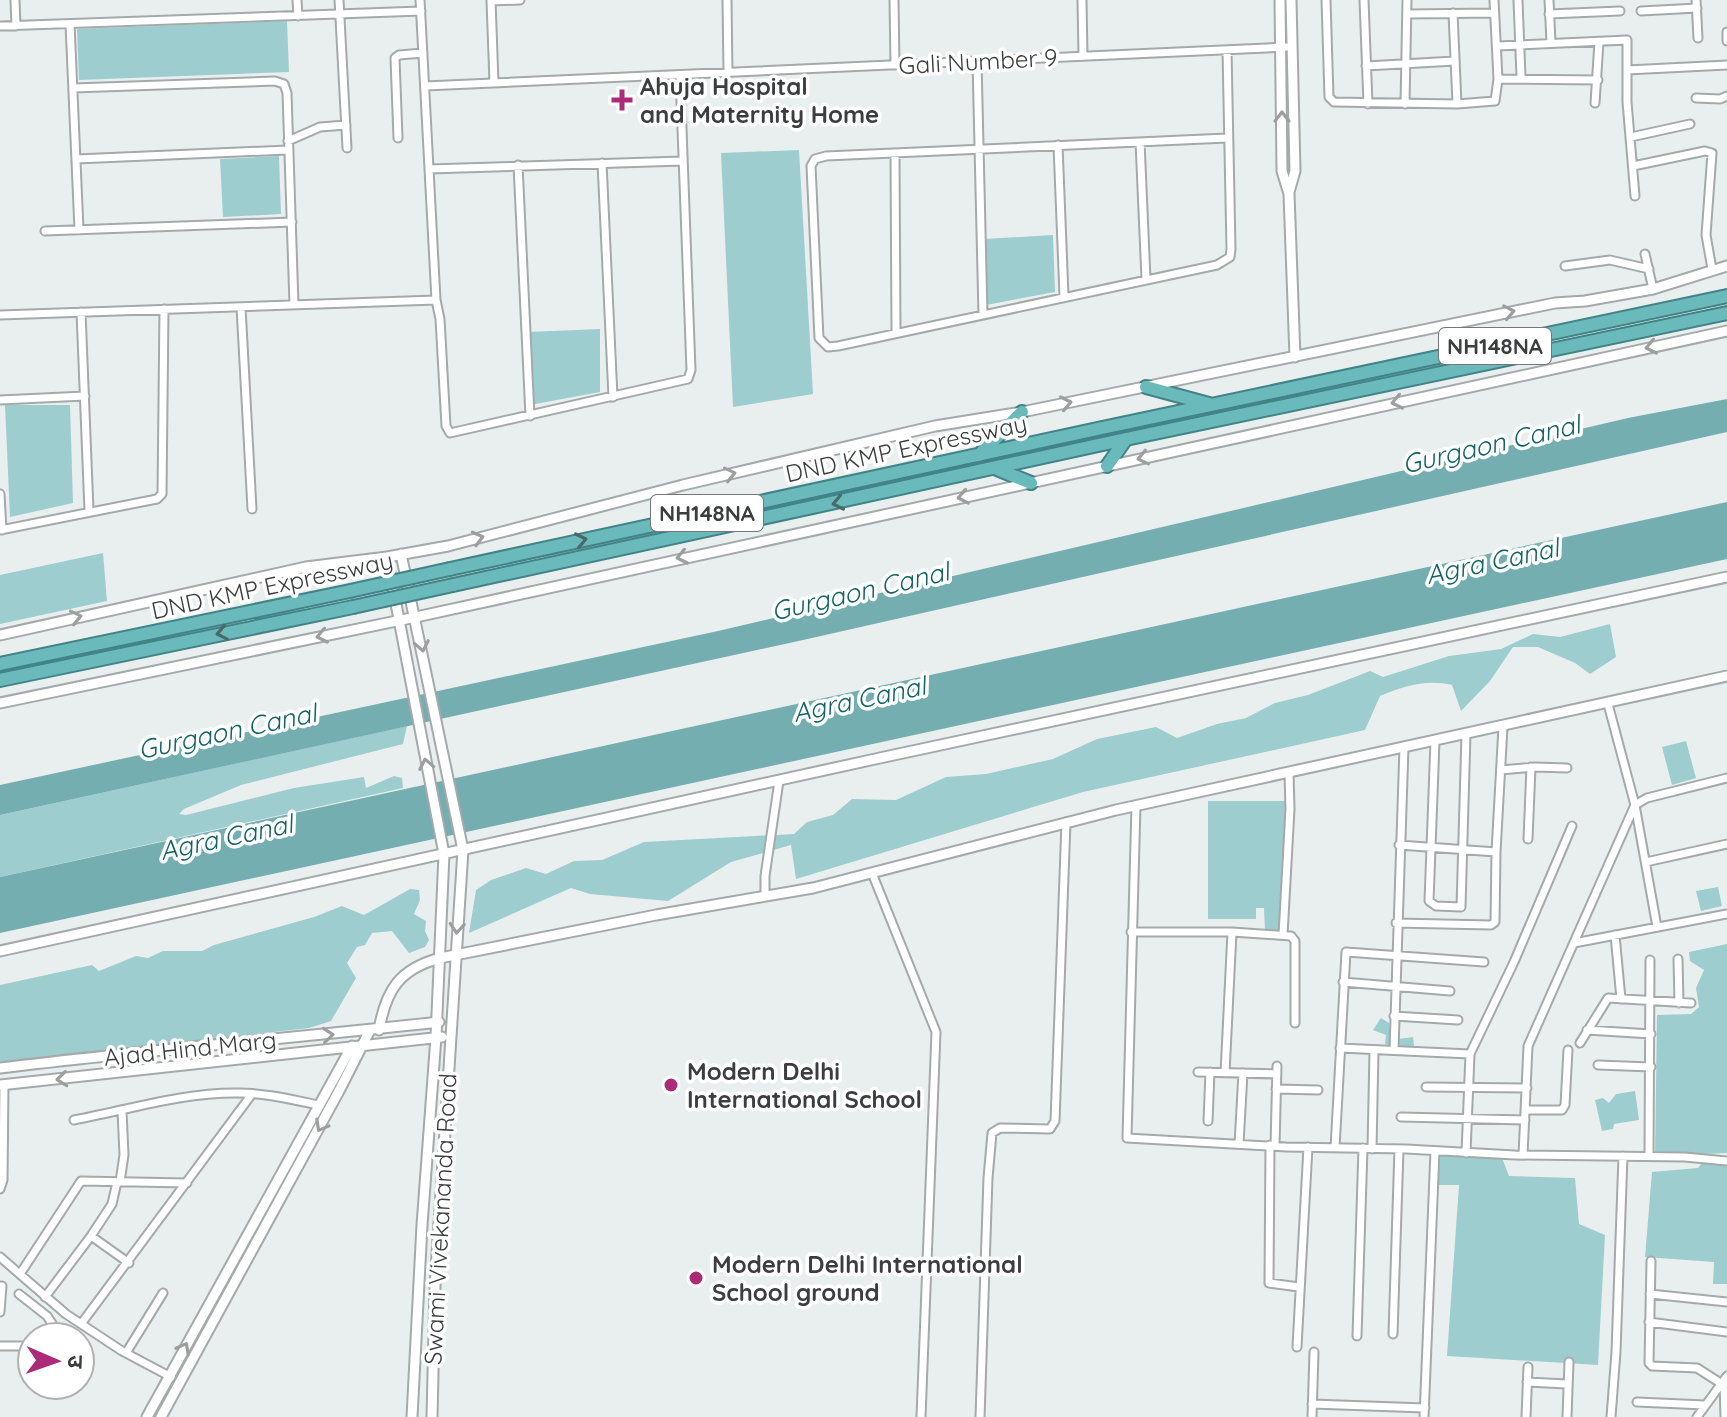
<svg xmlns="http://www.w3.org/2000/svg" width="1727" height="1417" font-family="Quicksand,'Noto Sans Devanagari',sans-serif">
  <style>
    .green { fill: #9ecdcf }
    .water { fill: #74aeb0 }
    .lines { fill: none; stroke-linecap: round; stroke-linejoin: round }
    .minor-casing { stroke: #a4a9a9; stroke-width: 11 }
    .tertiary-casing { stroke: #a4a9a9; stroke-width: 13 }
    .trunk-casing { stroke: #418386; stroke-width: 16 }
    .minor { stroke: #fff; stroke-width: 7 }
    .tertiary { stroke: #fff; stroke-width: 9 }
    .trunk { stroke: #6ababc; stroke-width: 12 }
    .trunk-bridge-casing { stroke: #418386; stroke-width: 16; stroke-linecap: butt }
    .trunk-bridge { stroke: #6ababc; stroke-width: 12 }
    .oneway { stroke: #9d9e9e }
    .oneway2 { stroke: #4b696a }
    .poi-dot { fill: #ac2b79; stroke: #fff; stroke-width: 3 }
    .labels { text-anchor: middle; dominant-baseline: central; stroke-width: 7; stroke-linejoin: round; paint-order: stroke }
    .shield { fill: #fff; stroke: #767778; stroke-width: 2 }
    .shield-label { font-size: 22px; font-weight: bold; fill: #3b3d3e }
    .street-label { font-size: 24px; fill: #3b3d3e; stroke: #fff }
    .poi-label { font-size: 24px; font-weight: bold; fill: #3b3d3e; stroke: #fff; text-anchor: start }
    .water-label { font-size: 26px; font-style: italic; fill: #126365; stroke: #fff }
  </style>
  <rect width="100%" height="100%" fill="#e9efef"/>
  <path class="green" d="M287 21 289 72 79 80 77 29Z
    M799 150 813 394 733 407 721 153Z
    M279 156 281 214 223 217 220 159Z
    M1053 235 1055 292 986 305 984 239Z
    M600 329V392L530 405 528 332Z
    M5 405H70L73 503 10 517Z
    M103 553 107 601 0 624V575Z
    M1610 624 1616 657 1590 674 1575 663 1538 647H1513L1490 681 1461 711 1452 685C1427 679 1404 686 1380 696L1365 730 1083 792 796 879 791 845 731 862 668 901 590 894 571 888 469 933 476 890 491 880 526 868 546 874 574 861 602 860 644 842 794 834 807 822 833 815 852 799 896 800 946 777 986 774 1053 759 1097 739 1156 727 1177 738 1217 724 1246 718 1275 703 1308 695 1370 671 1383 677 1449 656 1501 649 1533 634 1560 637Z
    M407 726 403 744 241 785 184 809 179 814 186 815 294 788 364 777 366 788 394 776 402 778 403 788 0 877V815Z
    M1686 741 1696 778 1672 785 1662 747Z
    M1208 801H1287V933H1265L1264 908H1256V919H1208Z
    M1718 887 1722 906 1701 911 1696 891Z
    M410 889 419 890 420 900 414 914 426 921 425 931 429 940 425 947 409 953 392 931 372 933 365 945 357 947 347 963 356 978 331 1021 309 1028 0 1063V985L92 965 99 971 136 956 148 958 163 951H202L214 945 314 917 342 906 364 915Z
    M1727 944V1153L1655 1156 1657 1015 1691 1014 1699 1007 1696 988 1704 970 1690 961 1689 952Z
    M1381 1018 1389 1023 1391 1040 1413 1037 1415 1054 1385 1044 1386 1035 1373 1030Z
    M1635 1091 1639 1120 1614 1124 1613 1129 1602 1131 1595 1100 1603 1098 1609 1103 1616 1094Z
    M1441 1151 1501 1155 1509 1176 1575 1178 1579 1224 1605 1235 1598 1365 1447 1356 1459 1185H1437Z
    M1707 1157 1727 1159V1284H1713L1714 1262 1645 1257 1652 1172 1698 1168Z"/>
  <path class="water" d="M1727 399V432L803 640 0 815V785L718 631 1628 418Z
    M1727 502V559L0 933V877Z"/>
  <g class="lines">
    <defs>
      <path id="minor" d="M15 0 16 26
        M297 0 298 16
        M339 0 347 148
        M420 0 436 300 440 319 446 426 450 433 688 379 691 370 680 75
        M491 0 494 83
        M727 0 728 72
        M894 0 895 65
        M1082 0 1083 56
        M1326 0 1329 97 1334 102 1457 104 1495 101 1498 79 1494 0
        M1364 0 1368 104
        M1518 0 1521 77
        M1549 0 1551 43
        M1696 0 1698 38
        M491 1 520 0
        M1641 11 1697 8
        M1453 13 1457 104
        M1407 14 1494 13
        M1549 14 1620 11
        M70 24 79 230
        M0 26 421 11
        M1727 32V41
        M1498 46 1627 40V102L1635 196
        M1227 50 1231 249 1230 257 1217 265 838 346 828 347 819 338 811 166 815 159 826 156 1227 138
        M977 61 983 315
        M1366 66 1455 61
        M1627 70 1727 65
        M1498 79 1598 80
        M425 86 1286 47
        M73 88 275 81 284 84 287 93 294 305
        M1696 98 1720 99 1727 96
        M1595 103 1599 42
        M1405 104 1407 0
        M1631 137 1690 124
        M398 138 395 58 399 55 423 53
        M288 141 320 127 346 125
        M1140 142 1146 279
        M1058 145 1064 296
        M895 153 896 333
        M76 159 288 150
        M602 163 613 397
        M518 165 530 416
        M1633 166 1705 151 1712 153 1706 235 1712 269
        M429 169 683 161
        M45 231 292 222
        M1645 254 1653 289
        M1565 266 1610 260 1649 269
        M241 307 252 509
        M81 312 89 511
        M0 315 436 300
        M0 400 85 396
        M0 494 2 530
        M0 530 157 499 162 494 164 309
        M1608 704 1635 805 1657 927
        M1435 741 1429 901 1436 906 1461 907 1466 734
        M1501 770 1535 767 1567 768
        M1136 805 1127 1138 1286 1147 1406 1149 1515 1155 1685 1157 1727 1161
        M1528 839 1531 767
        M1399 845 1496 852
        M1646 862 1727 844
        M872 873 936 1032 921 1417
        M765 896V876L779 781
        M1396 923 1491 925 1495 922 1496 852 1503 727
        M1131 932H1232L1291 936 1295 941V1023
        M1283 935 1290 809 1289 773
        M1615 935 1621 999
        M1574 943 1727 914
        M1678 959 1679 1003
        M1343 982 1450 991
        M1394 1016 1458 1020
        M1587 1030 1651 1034
        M1580 1043 1608 998 1691 1003
        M1340 1048 1470 1054
        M1394 1050 1404 747
        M1598 1065 1651 1067
        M1198 1072 1277 1074
        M1225 1073 1232 932
        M1426 1087 1527 1088
        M1276 1089 1318 1090
        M1525 1110H1562L1565 1105 1568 1050
        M1401 1117 1525 1120
        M74 1120C127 1110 184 1092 239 1093 266 1093 293 1100 319 1105
        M1208 1121 1210 1072
        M1239 1144 1243 1073
        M1270 1145 1269 1283 1299 1287
        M1275 1146 1277 1066
        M1335 1148 1346 952 1484 962
        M1372 1149 1374 1050
        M1466 1153 1470 1054 1514 962 1572 826
        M1523 1155 1528 1046 1635 805 1647 798 1727 778
        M1649 1156 1650 960
        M120 1182 124 1155 122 1111
        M0 1189 3 1180 4 1085
        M91 1236 112 1204 117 1182
        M0 1257 66 1314 122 1351 171 1377
        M1651 1261 1649 1363 1652 1366 1697 1368 1722 1384
        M20 1274 81 1181 187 1183
        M0 1286H2L0 1312
        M19 1294 47 1316 61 1337
        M1650 1294 1727 1302
        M45 1297 91 1236 129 1263
        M1649 1322 1727 1332
        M81 1324 252 1094
        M1393 1334 1399 1149
        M1357 1336 1363 1148
        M0 1346H32
        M1297 1347 1308 1147
        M126 1353 163 1293
        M1724 1381 1725 1417
        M1527 1382 1567 1384
        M1637 1402 1705 1405
        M1312 1404 1425 1408
        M980 1417 988 1178 992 1133 1000 1128 1050 1129 1055 1121 1066 822
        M1312 1417 1314 1352
        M1424 1417 1435 1151
        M1526 1417 1528 1367
        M1567 1417 1569 1362
        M1611 1417 1616 1352 1623 1156
        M1697 1417 1727 1376"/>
      <path id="tertiary" d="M1280 0 1282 171 1289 194 1295 357
        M1289 192 1295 171 1291 0
        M401 554 463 850 435 1286 432 1417
        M387 557 444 854 436 1037 422 1225 412 1417
        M0 635 306 567 387 557 448 546 683 485 935 426 1022 412 1555 303 1585 301 1653 289 1727 266
        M0 703 416 617 1727 331
        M0 951 889 756 1727 577
        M379 1030C386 989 400 969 440 958L656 915 813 888 1116 810 1727 676
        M0 1068C146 1050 293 1038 439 1022
        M0 1085 442 1037
        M147 1417 352 1046
        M161 1417 339 1091 369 1032"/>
      <path id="trunk" d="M1146 387 1209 404
        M979 455 1022 412
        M1107 466 1126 439
        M997 469 1031 483
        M450 569 1102 428 1727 296
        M453 585 1126 439 1727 313
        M0 664 350 591
        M0 680 353 607"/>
    </defs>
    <use href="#minor" class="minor-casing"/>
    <use href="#tertiary" class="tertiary-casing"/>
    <use href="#trunk" class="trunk-casing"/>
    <use href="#minor" class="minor"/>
    <use href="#tertiary" class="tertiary"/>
    <use href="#trunk" class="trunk"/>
    <defs>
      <path id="trunk-bridge" d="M350 591 450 569
        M353 607 453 585"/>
    </defs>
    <use href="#trunk-bridge" class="trunk-bridge-casing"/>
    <use href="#trunk-bridge" class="trunk-bridge"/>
  </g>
  <defs><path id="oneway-chevron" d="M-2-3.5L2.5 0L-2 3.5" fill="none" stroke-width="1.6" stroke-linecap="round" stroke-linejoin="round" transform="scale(2)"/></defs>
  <g class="oneway">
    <use href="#oneway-chevron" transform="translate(1282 117) rotate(-90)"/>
    <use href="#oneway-chevron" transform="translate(1509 312) rotate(-11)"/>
    <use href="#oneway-chevron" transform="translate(1651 347) rotate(168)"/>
    <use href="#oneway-chevron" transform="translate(1397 402) rotate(168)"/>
    <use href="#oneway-chevron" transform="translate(1066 403) rotate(-12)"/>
    <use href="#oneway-chevron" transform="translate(1143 458) rotate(167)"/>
    <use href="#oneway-chevron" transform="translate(730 474) rotate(-13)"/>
    <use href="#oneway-chevron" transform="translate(963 497) rotate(169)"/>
    <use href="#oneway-chevron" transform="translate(478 538) rotate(-15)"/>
    <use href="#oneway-chevron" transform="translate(682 557) rotate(168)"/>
    <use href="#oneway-chevron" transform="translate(76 617) rotate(-13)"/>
    <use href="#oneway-chevron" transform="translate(322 636) rotate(168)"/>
    <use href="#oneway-chevron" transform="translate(422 646) rotate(79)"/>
    <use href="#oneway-chevron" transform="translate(426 764) rotate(-101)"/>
    <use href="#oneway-chevron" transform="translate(457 928) rotate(94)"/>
    <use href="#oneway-chevron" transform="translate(328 1035) rotate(-5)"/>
    <use href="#oneway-chevron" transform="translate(62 1079) rotate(174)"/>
    <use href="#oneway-chevron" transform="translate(321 1126) rotate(119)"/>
    <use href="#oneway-chevron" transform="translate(184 1348) rotate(-62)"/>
  </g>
  <g class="oneway2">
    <use href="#oneway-chevron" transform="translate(838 503) rotate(168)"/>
    <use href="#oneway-chevron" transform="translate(581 540) rotate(-12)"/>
    <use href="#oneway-chevron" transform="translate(222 633) rotate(169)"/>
  </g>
  <g class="poi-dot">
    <path d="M618 88h8v8h8v8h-8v8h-8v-8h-8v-8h8z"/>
    <circle cx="671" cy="1085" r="8"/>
    <circle cx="696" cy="1278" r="8"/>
  </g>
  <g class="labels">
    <g class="shield">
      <rect x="1439" y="328" width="112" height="36" rx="6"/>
      <rect x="651" y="495" width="112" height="36" rx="6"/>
    </g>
    <g class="shield-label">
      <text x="1495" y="346">NH148NA</text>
      <text x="707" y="513">NH148NA</text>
    </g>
    <g class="street-label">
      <text transform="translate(978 61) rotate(-3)">Gali Number 9</text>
      <text transform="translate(906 448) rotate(-12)">DND KMP Expressway</text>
      <text transform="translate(272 585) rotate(-12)">DND KMP Expressway</text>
      <text transform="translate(190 1048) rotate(-6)">Ajad Hind Marg</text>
      <text transform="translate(440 1219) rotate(-87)">Swami Vivekananda Road</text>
    </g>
    <g class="poi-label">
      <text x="640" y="86">Ahuja Hospital<tspan x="640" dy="28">and Maternity Home</tspan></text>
      <text x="687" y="1071">Modern Delhi<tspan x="687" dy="28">International School</tspan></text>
      <text x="712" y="1264">Modern Delhi International<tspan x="712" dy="28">School ground</tspan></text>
    </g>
    <g class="water-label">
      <text transform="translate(1491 444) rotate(-13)">Gurgaon Canal</text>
      <text transform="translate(1492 561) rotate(-12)">Agra Canal</text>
      <text transform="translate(860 591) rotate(-13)">Gurgaon Canal</text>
      <text transform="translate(859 699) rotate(-12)">Agra Canal</text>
      <text transform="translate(227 731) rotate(-12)">Gurgaon Canal</text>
      <text transform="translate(226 837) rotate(-12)">Agra Canal</text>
    </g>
  </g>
  <g transform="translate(56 1361) rotate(92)"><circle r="38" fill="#ffffff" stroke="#b1b1b2" stroke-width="2"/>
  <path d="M0-6L14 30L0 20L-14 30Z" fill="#ac2b79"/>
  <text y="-12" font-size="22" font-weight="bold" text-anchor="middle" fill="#3b3d3e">उ</text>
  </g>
</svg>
